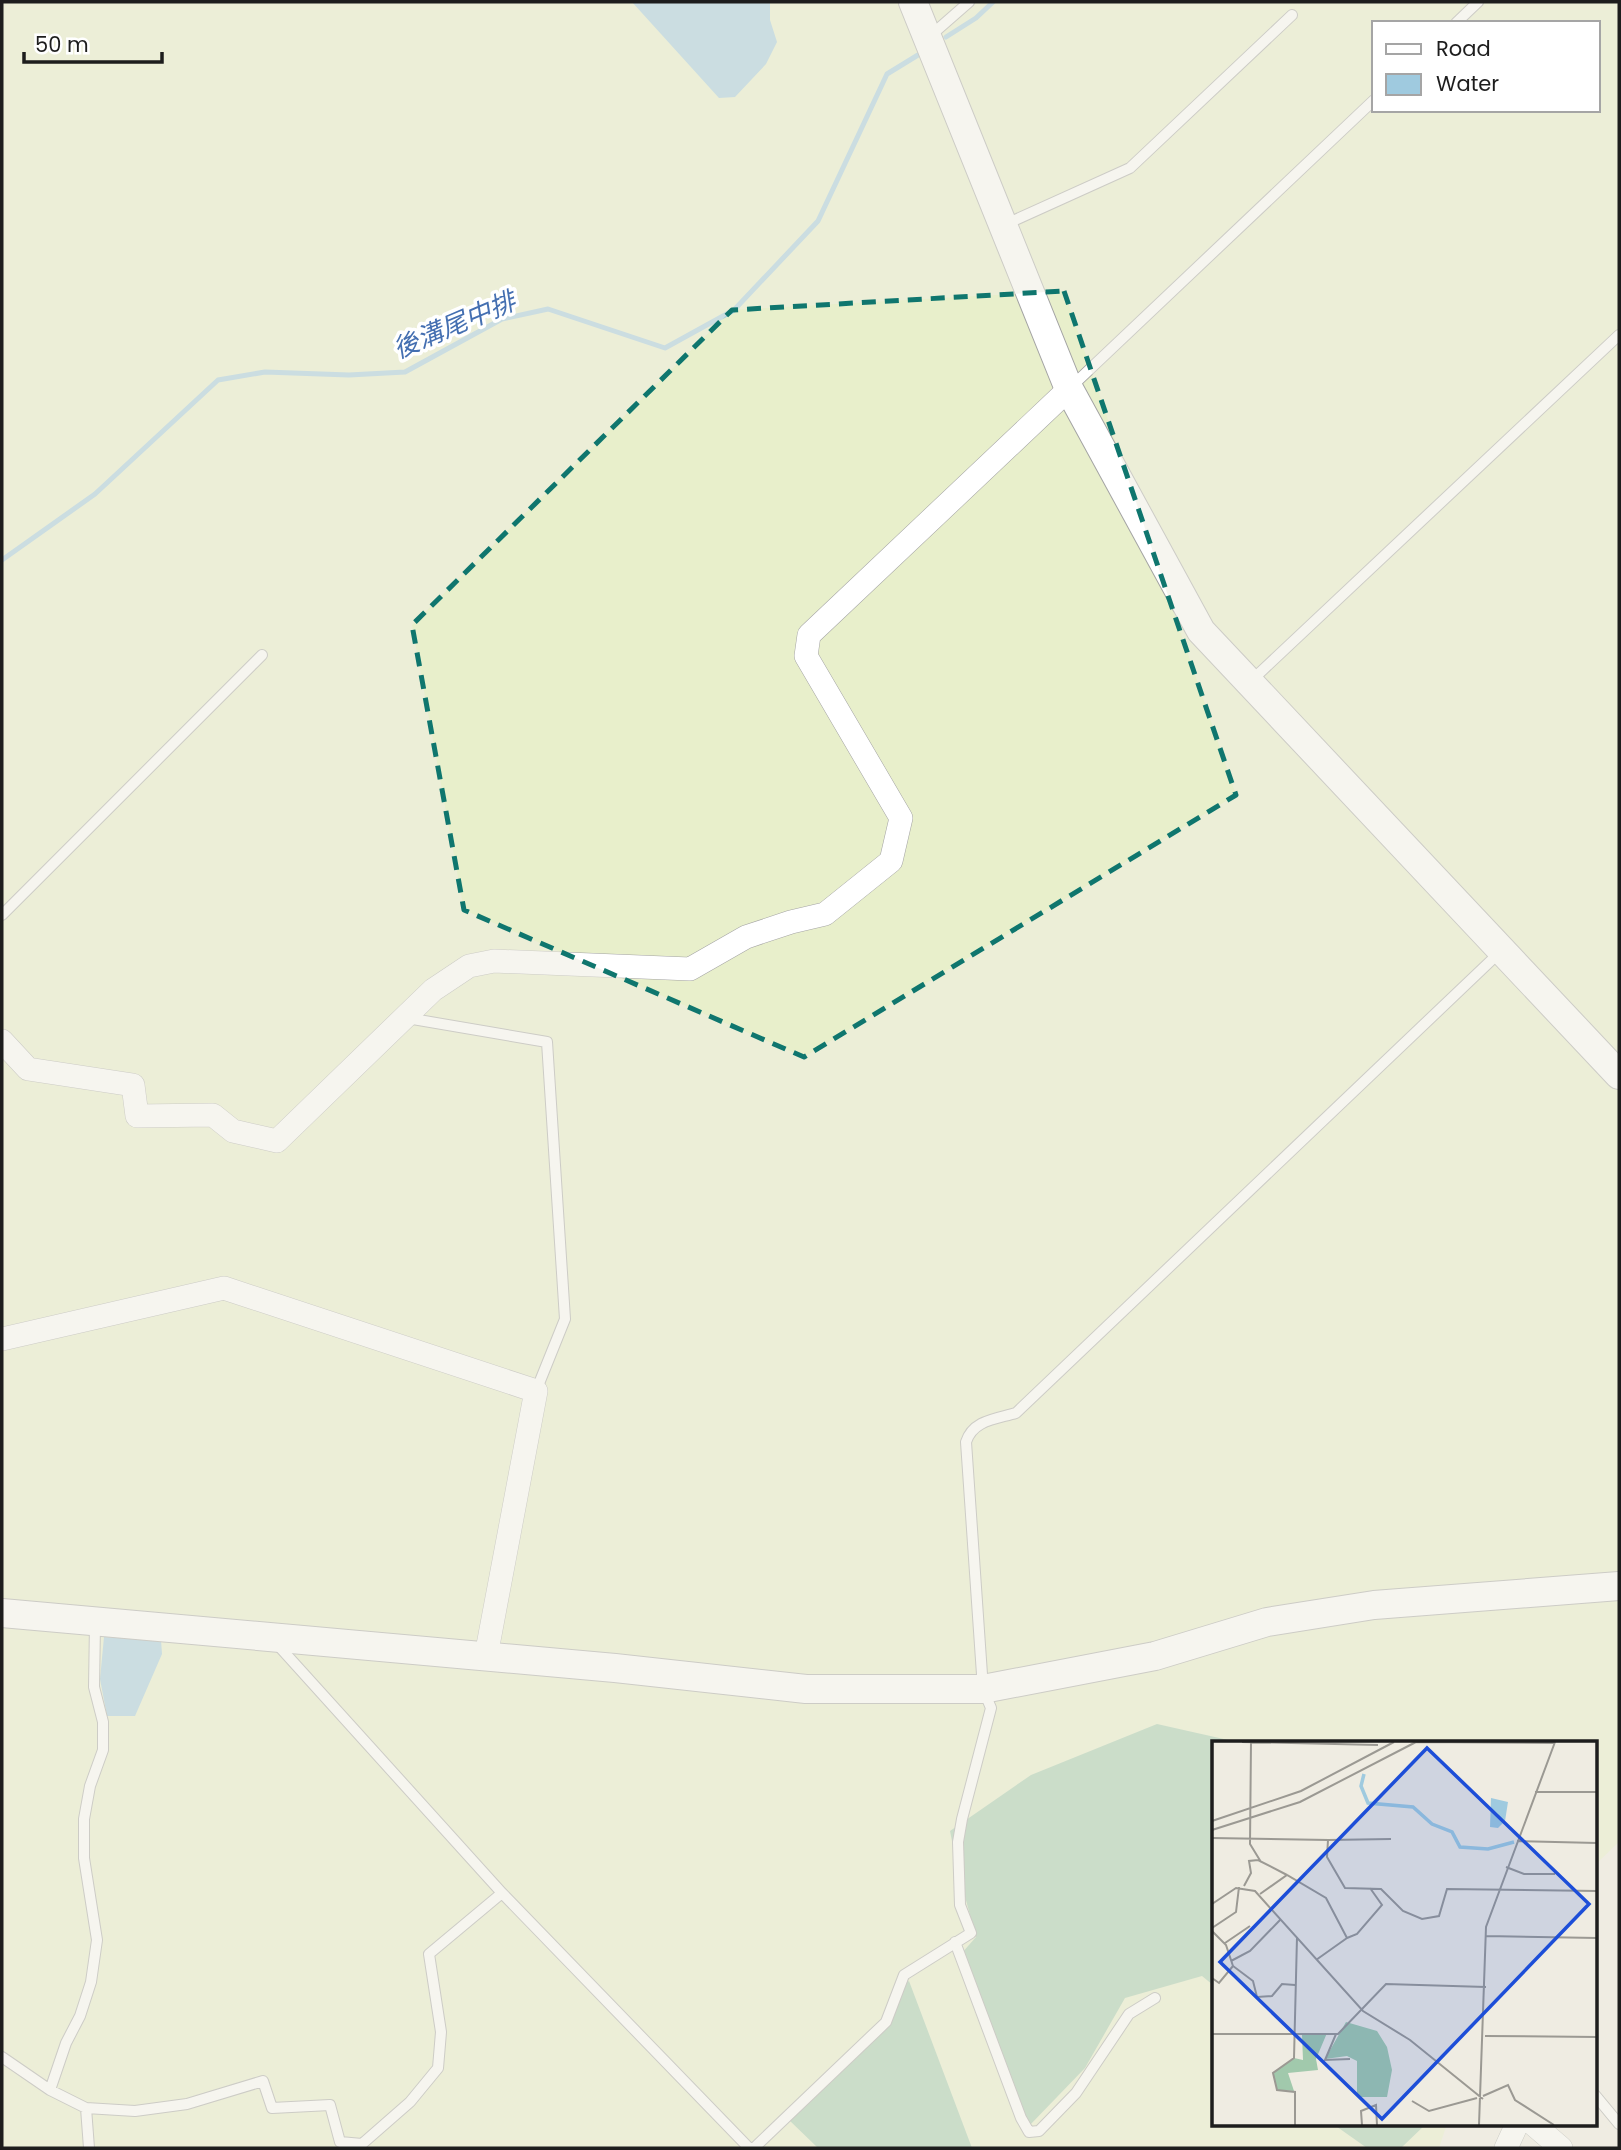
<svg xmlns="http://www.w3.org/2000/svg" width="1621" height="2150" font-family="Poppins,'Noto Sans TC',sans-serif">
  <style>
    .farmland { fill: #e8efcb; fill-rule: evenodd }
    .cemetery { fill: #a1c9ac }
    .water { fill: #9fcadf }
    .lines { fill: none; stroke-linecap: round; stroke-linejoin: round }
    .stream { stroke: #9fcadf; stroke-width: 5 }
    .service-casing { stroke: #a4a4a4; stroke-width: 12 }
    .minor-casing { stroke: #a4a4a4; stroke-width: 24 }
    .tertiary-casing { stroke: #a4a4a4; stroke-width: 30 }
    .service { stroke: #fff; stroke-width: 10 }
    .minor { stroke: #fff; stroke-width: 23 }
    .tertiary { stroke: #fff; stroke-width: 28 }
    .marked { fill: none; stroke: #0f766e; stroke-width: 5; stroke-dasharray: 14 9; stroke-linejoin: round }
    .labels { text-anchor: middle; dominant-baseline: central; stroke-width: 7; stroke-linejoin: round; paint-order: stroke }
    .water-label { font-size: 26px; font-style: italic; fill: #446fb1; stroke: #fff }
    .inset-river { fill: none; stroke: #9fcadf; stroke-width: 3.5 }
    .inset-road { fill: none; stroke: #9b9993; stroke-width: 2 }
    .view { fill: #1d4ed8; fill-opacity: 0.15; stroke: #1d4ed8; stroke-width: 3.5 }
    .inset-edge { fill: none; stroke: #1d1d1d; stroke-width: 3.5 }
  </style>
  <rect width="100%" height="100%" fill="#efece2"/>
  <path class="farmland" d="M2 2H1619V1842L1595 1865V1742H1213V2124H1447L1439 2148H2ZM1374 23H1598V110H1374Z"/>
  <path class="cemetery" d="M1157 1724 1237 1742H1213V1985L1202 1976 1125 1998 1085 2068 1029 2126 961 1954 976 1937 958 1871 950 1831 1031 1775Z
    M909 1981 972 2148H818L789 2120 884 2031 897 1989Z
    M1333 2124H1426L1401 2148H1367Z"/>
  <path class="water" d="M632 2H770V20L777 42 766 64 735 97 719 98Z
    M104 1637 161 1640 162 1654 135 1716H107L100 1679Z"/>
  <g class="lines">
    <path class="stream" d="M946 37 976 18 993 2
      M2 560 95 494 218 380 265 372 349 375 405 372 502 319 548 309 665 348 734 310 818 221 887 74 918 55"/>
    <defs>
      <path id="service" d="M1456 23 1478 2
        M929 37 969 2
        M1004 225 1130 168 1292 15
        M1071 387 1374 100
        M1251 681 1619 335
        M2 915 262 655
        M407 1018 547 1042 565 1319 536 1391
        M276 1643 502 1893 749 2148
        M955 1942 1021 2118 1029 2132 1039 2131 1076 2093 1129 2014 1155 1998
        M2 2057 50 2090 86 2108 135 2111 187 2104 263 2081 272 2108 330 2105 340 2142 362 2144 410 2102 438 2068 441 2032 429 1954 502 1893
        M50 2090 66 2043 80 2016 91 1982 97 1940 84 1858V1819L90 1786 103 1750V1722L94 1687 95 1624
        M1595 2095 1619 2124
        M86 2108 89 2148
        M754 2148 886 2022 904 1975 971 1933 960 1905 958 1842 962 1819 991 1708 983 1689 966 1442C973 1420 996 1419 1016 1413L1500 952"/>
      <path id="minor" d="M2 1041 28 1069 133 1085 137 1116 213 1115 233 1131 277 1141 433 990 469 966 494 961 690 969 746 937 791 922 825 914 891 861 901 818 806 656 809 635 1069 389
        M2 1339 224 1288 536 1391 486 1656
        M1533 2124 1561 2148
        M1506 2148 1517 2124"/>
      <path id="tertiary" d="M913 2 1069 389 1201 631 1619 1075
        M2 1613 615 1668 806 1689H983L1155 1656 1267 1622 1374 1605 1619 1586"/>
    </defs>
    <use href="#service" class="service-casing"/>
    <use href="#minor" class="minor-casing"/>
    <use href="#tertiary" class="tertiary-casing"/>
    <use href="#service" class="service"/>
    <use href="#minor" class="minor"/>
    <use href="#tertiary" class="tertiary"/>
  </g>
  <path d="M0 0H1621V2150H0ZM1064 291 1236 795 804 1057 464 910 412 625 732 310Z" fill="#efece2" fill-opacity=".55" fill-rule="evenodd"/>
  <path class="marked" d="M1064 291 1236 795 804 1057 464 910 412 625 732 310Z"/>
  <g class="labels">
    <g class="water-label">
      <text transform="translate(454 325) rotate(-23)">後溝尾中排</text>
    </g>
  </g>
  <g transform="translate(1212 1741)">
    <rect width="385" height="385" fill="#efece2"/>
    <path d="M134 281 165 290 175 306 180 329 175 356H145V320L135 315 113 318ZM115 292 104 318 106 329 76 332 82 350 65 349 61 332 82 317 91 319 90 294Z" fill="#a1c9ac"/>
    <path d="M279 57 296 61 293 80 286 87 278 86Z" fill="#9fcadf"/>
    <path class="inset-river" d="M152 33 149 45 156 62 201 66 220 83 240 91 248 106 276 108 302 101"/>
    <path class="inset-road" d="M30 1 166 4M39 1 38 103 49 121M203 1 342 2M323 51H385M0 80 89 50 182 1M0 89 88 61 204 1M0 97 116 99 115 116 133 147 169 148 191 170 210 178 227 175 235 148 385 150M116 99 179 98M305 100 385 102M294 126 312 133H343M32 145 39 132 37 120 46 119 75 134M48 153 75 134 114 157 135 197 104 219M0 163 24 147 43 150 151 270 198 299 271 358M0 187 24 171 27 146M0 190 14 204 21 225 41 240 45 256 60 255 70 243 83 244M274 195 385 197M135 197 145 193 170 164 158 147M13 202 38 185M19 220 38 210 69 178M0 237 7 242 21 225M0 293H126L174 243 274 246M124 293 113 319 138 318M273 295 385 296M271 355 296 344 303 359 342 384M200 360 217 370 265 357M83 384V351L65 349 61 332 82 317 85 196M150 384 149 370 164 364 165 384M267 384 274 186 343 1"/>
    <path class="view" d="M215 7 377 163 170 378 8 221Z"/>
    <rect width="385" height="385" class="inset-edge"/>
  </g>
  <rect width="1621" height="2150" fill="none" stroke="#1d1d1d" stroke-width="7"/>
  <rect x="1372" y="21" width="228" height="91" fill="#ffffff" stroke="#a5a5a5" stroke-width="2"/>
  <rect x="1386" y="44" width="35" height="10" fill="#ffffff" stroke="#a5a5a5" stroke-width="2"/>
  <text x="1436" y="56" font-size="21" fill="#1d1d1d">Road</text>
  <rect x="1386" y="74" width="35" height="21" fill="#9fcadf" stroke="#a5a5a5" stroke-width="2"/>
  <text x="1436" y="91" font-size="21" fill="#1d1d1d">Water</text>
  <path d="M24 52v10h138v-10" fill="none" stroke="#1d1d1d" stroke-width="3.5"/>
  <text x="35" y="52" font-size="21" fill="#1d1d1d" stroke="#ffffff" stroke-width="5" paint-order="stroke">50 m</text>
</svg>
